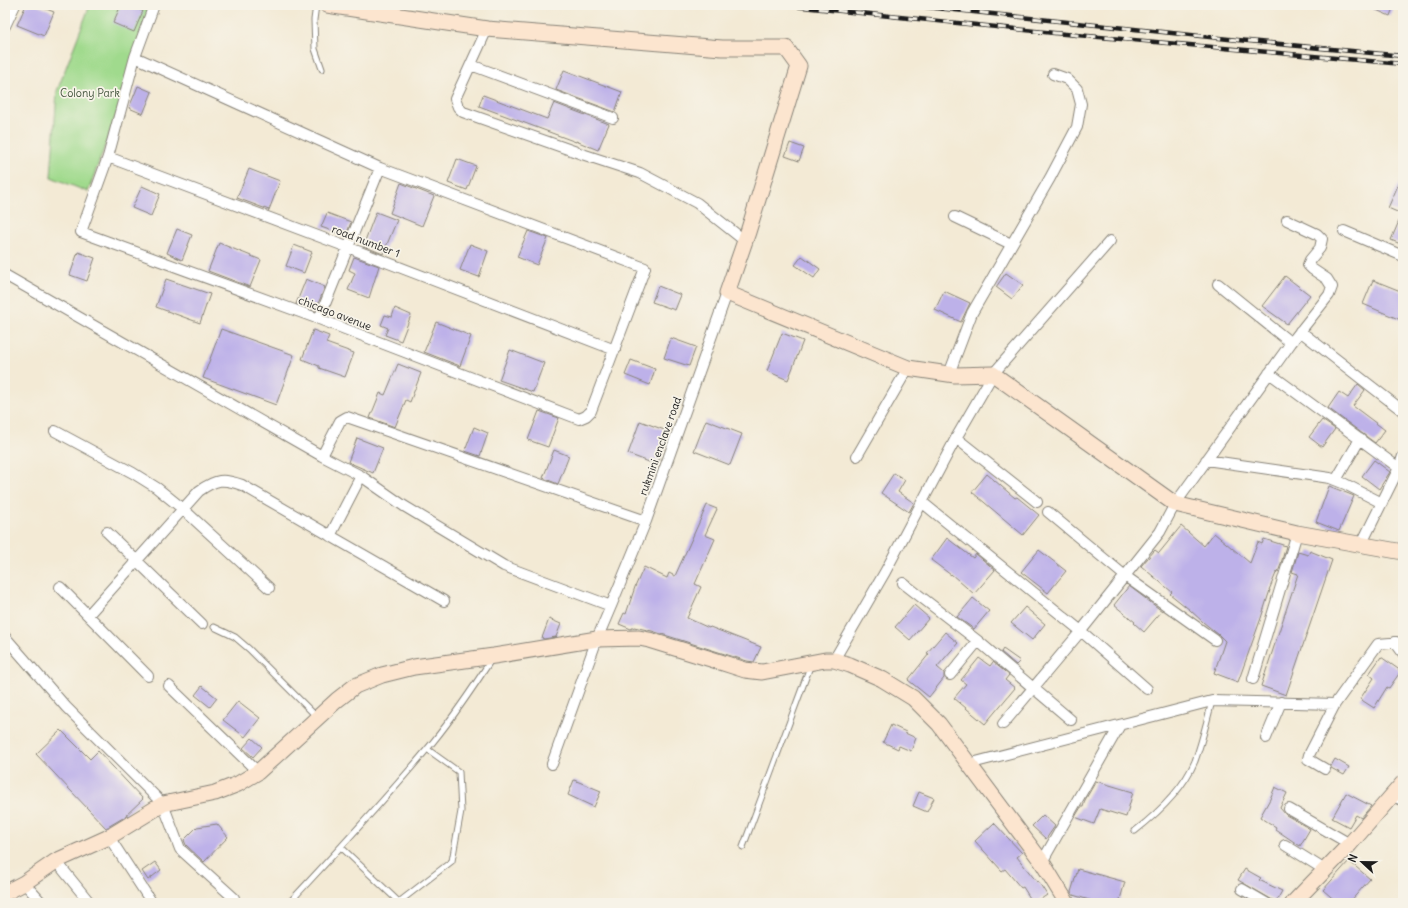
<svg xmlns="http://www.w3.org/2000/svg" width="1408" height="908" font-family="Delius,sans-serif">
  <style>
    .green { fill: #a0da8d; stroke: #5e7b54 }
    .building { fill: #bdb1e9 }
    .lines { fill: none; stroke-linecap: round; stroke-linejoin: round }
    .lane-casing { stroke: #888378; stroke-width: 7 }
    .street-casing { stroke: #888378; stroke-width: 12 }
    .secondary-casing { stroke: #888378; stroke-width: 17 }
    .lane { stroke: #fff; stroke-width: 5 }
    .street { stroke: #fff; stroke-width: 10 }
    .secondary { stroke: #fce5cf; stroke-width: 15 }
    .rail-casing { stroke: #1c1c1c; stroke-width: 4.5 }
    .rail { stroke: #f7f3e8; stroke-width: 3; stroke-dasharray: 9; stroke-linecap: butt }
    .labels { text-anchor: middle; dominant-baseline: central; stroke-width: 3.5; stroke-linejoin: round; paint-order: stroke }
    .park-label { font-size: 11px; fill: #44553e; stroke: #f7f3e8 }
    .street-label { font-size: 11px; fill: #1c1c1c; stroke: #f7f3e8 }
  </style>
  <rect width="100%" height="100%" fill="#f7f3e8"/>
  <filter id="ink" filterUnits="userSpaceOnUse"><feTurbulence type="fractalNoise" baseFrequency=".025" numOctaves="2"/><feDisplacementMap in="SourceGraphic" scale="8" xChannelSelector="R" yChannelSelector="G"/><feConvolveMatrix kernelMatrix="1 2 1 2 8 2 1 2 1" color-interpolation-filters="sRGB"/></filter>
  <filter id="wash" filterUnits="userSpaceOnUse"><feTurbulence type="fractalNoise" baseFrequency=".012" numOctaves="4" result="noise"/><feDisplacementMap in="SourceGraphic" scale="16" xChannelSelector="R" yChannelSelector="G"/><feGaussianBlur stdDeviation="0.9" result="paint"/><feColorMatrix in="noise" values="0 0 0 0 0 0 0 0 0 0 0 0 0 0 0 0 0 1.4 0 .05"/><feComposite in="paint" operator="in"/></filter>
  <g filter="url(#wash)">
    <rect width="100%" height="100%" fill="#f3ead5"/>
    <path class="green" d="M90 5H136L154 12 88 192 51 177 57 91Z"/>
    <g id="blocks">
      <path class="building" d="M26 5H36L54 12 44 36 17 25Z
        M121 5H128L143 11 134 32 113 23Z
        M1365 5H1394L1390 16Z
        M564 70 622 92 615 112 556 90Z
        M138 86 152 92 143 114 129 108Z
        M483 95 547 119 554 103 609 124 598 150 576 141V142L479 106Z
        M790 143 804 148 799 161 785 156Z
        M457 159 476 166 467 190 448 183Z
        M249 169 280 181 269 210 237 198Z
        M1403 174V245L1391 240 1402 214 1388 208Z
        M401 183 434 196 422 226 390 213Z
        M142 186 160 194 151 216 132 208Z
        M376 212 397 220 383 254 363 246Z
        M327 213 351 222 346 236 321 227Z
        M177 229 192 235 182 260 167 253Z
        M528 231 548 238 537 265 517 257Z
        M219 243 261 260 250 287 208 271Z
        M470 244 488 251 479 277 460 270Z
        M294 245 312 252 304 273 286 266Z
        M78 252 95 258 87 281 70 275Z
        M802 256 820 269 814 278 795 265Z
        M354 257 379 266 369 298 348 290 355 273 349 270Z
        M1006 273 1023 285 1012 299 996 287Z
        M1285 276 1310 295 1287 324 1262 306Z
        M166 279 210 294 200 323 156 307Z
        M306 279 325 287 315 311 296 304Z
        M1373 280 1403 292V321L1363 304Z
        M658 286 681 295 675 310 652 302Z
        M944 291 970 303 961 322 935 310Z
        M395 308 411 315 401 341 385 335 388 328 381 325 385 315 392 317Z
        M436 322 471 336 460 366 424 352Z
        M221 329 294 355 276 405 203 378Z
        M313 330 329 336 326 343 354 353 345 377 319 368V366L302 359Z
        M782 333 803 341 788 380 767 371Z
        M671 338 696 347 689 366 664 358Z
        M510 350 544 363 533 392 499 380Z
        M631 360 655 369 650 385 625 375Z
        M398 364 421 373 410 402 406 400 395 427 370 418 380 393 385 395Z
        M1358 384 1365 390 1353 406 1385 430 1375 443 1328 408 1339 392 1348 398Z
        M539 411 559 418 548 447 528 440Z
        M706 420 742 434 730 465 694 451Z
        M1322 420 1335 429 1322 447 1309 437Z
        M640 421 670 432 657 465 628 454Z
        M474 427 488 433 480 456 465 451Z
        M357 438 383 448 373 473 348 462Z
        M554 450 569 456 558 484 543 478Z
        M1374 460 1390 472 1379 489 1362 476Z
        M894 473 905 480 898 492 914 503 909 512 881 493Z
        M987 474 1015 498 1017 497 1039 515 1023 535 972 492Z
        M1329 486 1354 496 1339 531 1316 522Z
        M707 505 717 509 705 535 715 539 695 584 701 587 687 618 709 628 710 627 761 647 754 662 747 661 652 631 634 627 631 629 619 624 624 613 626 614 635 587 644 567 667 578 669 573 675 576Z
        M1181 526 1204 546 1214 533 1250 563 1258 542 1262 544 1264 539 1286 546 1280 567 1278 572 1277 571 1269 590H1270L1261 618 1238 682 1214 673 1225 641 1219 635 1203 622 1190 610 1170 594 1172 592 1141 566 1155 550 1159 553Z
        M947 538 973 558 976 554 995 570 974 594 951 574V575L931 560Z
        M1039 550 1066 571 1048 593 1021 572Z
        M1310 551 1332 560 1286 695 1261 686 1298 574 1292 572 1298 552 1308 555Z
        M1129 586 1162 611 1144 632 1134 623 1135 622 1114 605Z
        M973 598 989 611 974 629 957 617Z
        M914 605 929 618 910 640 895 627Z
        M1025 607 1045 624 1032 640 1011 623Z
        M549 619 561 624 556 637 544 639 542 638Z
        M945 632 958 643 937 667 944 673V678L929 697 908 680 929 654 927 653Z
        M1003 649 1020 661 1016 665 1001 652Z
        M1381 657 1401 671 1389 688 1387 687 1374 708 1360 699 1374 678 1369 674Z
        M979 658 990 666 993 662 1009 675 1005 680 1015 688 985 724 954 698 966 684 961 680Z
        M202 686 217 698 210 707 195 695Z
        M238 701 260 718 245 737 223 720Z
        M891 725 906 732 905 733 916 738 911 751 899 746 898 749 883 742Z
        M61 730 90 759 98 751 143 799 123 818 106 828 36 754Z
        M252 738 262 747 253 757 243 748Z
        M1335 759 1349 767 1344 775 1331 768V766Z
        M574 780 601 791 594 807 568 795Z
        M1096 781 1133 792 1126 817 1100 809 1094 824 1075 817 1081 807H1083L1085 800Z
        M1275 787 1287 793 1280 808 1286 815 1310 829 1300 846 1275 829 1276 827 1260 817 1270 799Z
        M919 792 934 798 927 812 913 806Z
        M1346 793 1371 806 1361 818 1356 815 1349 827 1332 818Z
        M1043 815 1055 826 1046 839 1032 826Z
        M994 823 1022 853 1017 857 1037 882 1038 881 1047 895 1035 903H1033L1023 887 1021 888 1005 869 1002 871 975 841Z
        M217 824 228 837 204 862 186 845 184 840 197 827Z
        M1349 861 1370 879 1349 903H1338L1323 890Z
        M155 862 161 870 148 880 142 871Z
        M1078 869 1125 882 1119 903H1099L1073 895 1071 892Z
        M1245 869 1261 878 1259 880 1282 891 1276 902 1238 880Z"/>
    </g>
  </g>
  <g filter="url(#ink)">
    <use href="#blocks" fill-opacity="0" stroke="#888378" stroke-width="1"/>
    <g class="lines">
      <defs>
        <path id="lane" d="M316 5 314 20 315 49 322 69
          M214 627 235 637 249 649 317 717
          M1135 831C1158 813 1184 788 1195 761 1202 742 1207 721 1212 701
          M341 847 400 903
          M743 847 811 664
          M399 902 452 861 461 811 459 772 427 749
          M289 903C338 850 387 798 433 742 454 716 473 688 491 660"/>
        <path id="street" d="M5 26 15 5
          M487 29 455 99 458 107 463 112 582 154 640 173 697 203 745 241
          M135 57 380 168 645 268 591 411 586 416 579 419 319 319 81 232 108 157 135 57 154 5
          M471 65 613 118
          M108 157 347 247 615 350
          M955 217 1011 244
          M1344 231 1403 256
          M5 275 322 456 361 476 404 506 504 566 611 606 597 639 552 764
          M1218 284 1291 343
          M319 319 380 168
          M1300 331 1403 411
          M1269 373 1399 468
          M949 374 972 313 1050 178 1077 127 1081 104 1077 89 1067 79 1053 74
          M55 431 133 473 157 488 183 509 269 588
          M956 438 1037 502
          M322 456 340 421 347 417 646 521
          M857 456 908 368
          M1206 460 1330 478 1345 484 1382 503
          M1336 480 1360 439
          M923 503 1081 631 1147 689
          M1048 512 1125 576 1215 640
          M107 532 202 624
          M330 536 361 476
          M1361 545 1399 468 1403 456
          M903 583 978 641 1071 720
          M60 587 148 676
          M611 606 646 521 727 293
          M89 614 199 491C216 479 223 478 242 485L444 601
          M5 637 66 707 163 804 180 849 234 898
          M1395 642 1403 653
          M834 660 885 572 956 438 993 374 1110 241
          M950 675 978 641
          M1253 679 1297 533
          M169 686 258 772
          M1003 724 1081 631 1160 532 1175 504 1291 343 1329 295 1332 287 1327 279 1312 269 1308 265 1310 260 1320 248 1322 239 1317 234 1287 220
          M1266 738 1281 702
          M968 764 1212 701 1335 704 1378 644 1403 642
          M1325 769 1308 759 1309 755 1335 704
          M1392 796 1403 800
          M1289 809 1350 844
          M109 837 152 903
          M1285 845 1325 870
          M56 861 90 903
          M1042 862 1120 725
          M24 883 42 903
          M1242 889 1266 903"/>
        <path id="secondary" d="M327 5 487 29 722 48H786L799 66 748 232 727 293 908 368 955 375 993 374 1175 504 1297 533 1403 552
          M5 893 24 883 56 861 109 837 163 804 215 793 238 784 258 772 337 700 355 686 382 675 414 667 494 656 597 639 639 638 649 640 711 659 745 670 762 672 825 660H834L850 665 882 679 913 698 939 724 1042 862 1067 903
          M1293 903 1350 844 1403 783"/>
      </defs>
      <use href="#lane" class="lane-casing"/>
      <use href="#street" class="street-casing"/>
      <use href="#secondary" class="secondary-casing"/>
      <use href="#lane" class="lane"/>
      <use href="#street" class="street"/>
      <use href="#secondary" class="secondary"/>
      <defs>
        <path id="rail" d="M783 5 1054 33 1403 64
          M908 5 1238 40 1403 56"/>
      </defs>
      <use href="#rail" class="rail-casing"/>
      <use href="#rail" class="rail"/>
    </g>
  </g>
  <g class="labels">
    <g class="park-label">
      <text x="90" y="93">Colony Park</text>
    </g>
    <g class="street-label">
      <text transform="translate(366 241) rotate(21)">road number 1</text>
      <text transform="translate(335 313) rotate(21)">chicago avenue</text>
      <text transform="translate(660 446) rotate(-70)">rukmini enclave road</text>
    </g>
  </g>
  <rect width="1408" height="908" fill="none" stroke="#f7f3e8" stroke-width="20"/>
  <g transform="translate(1362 862) rotate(292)" stroke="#f7f3e8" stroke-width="3" paint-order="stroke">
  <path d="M0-3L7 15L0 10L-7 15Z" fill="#1c1c1c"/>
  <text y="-6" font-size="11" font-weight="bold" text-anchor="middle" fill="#1c1c1c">N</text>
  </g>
</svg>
